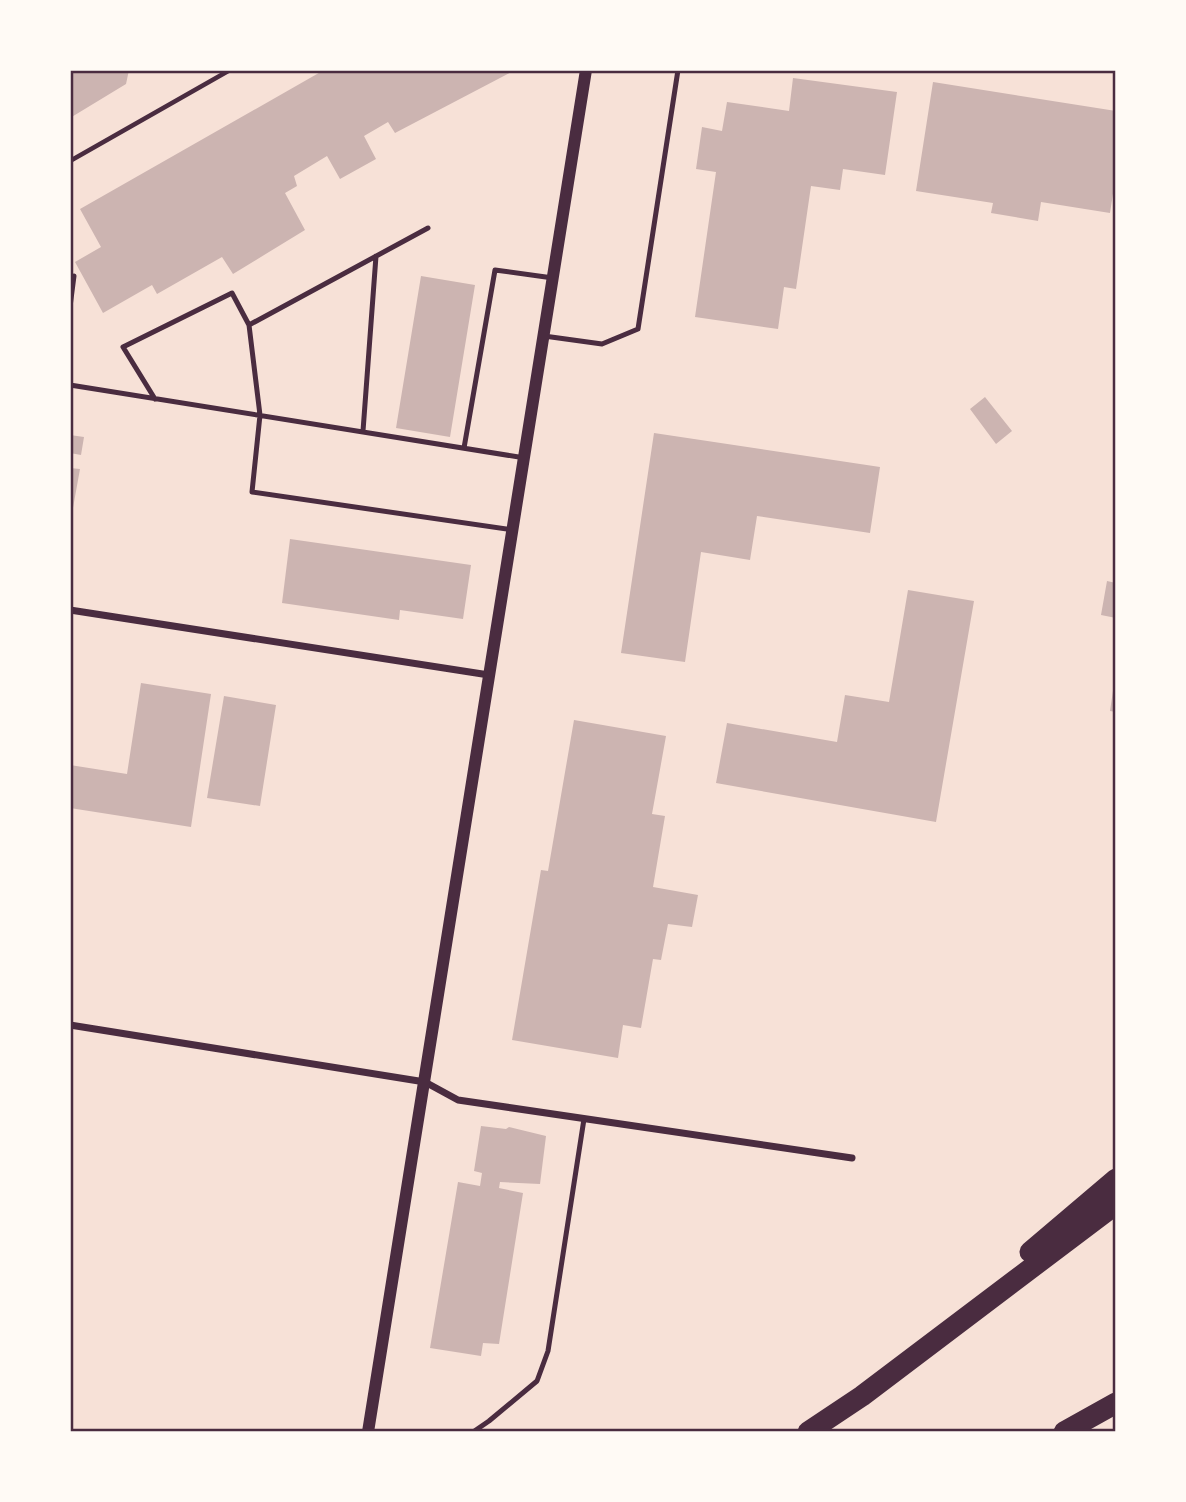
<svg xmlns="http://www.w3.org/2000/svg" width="1186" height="1502" font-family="'Asap Condensed',sans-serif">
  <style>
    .building { fill: #ccb4b1 }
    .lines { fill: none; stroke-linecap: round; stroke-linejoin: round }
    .path { stroke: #4a2c40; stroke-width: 4.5 }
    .service { stroke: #4a2c40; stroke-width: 5 }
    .minor { stroke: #4a2c40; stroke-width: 7 }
    .tertiary { stroke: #4a2c40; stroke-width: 12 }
    .motorway { stroke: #4a2c40; stroke-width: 21 }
    .neatline { fill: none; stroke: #4a2c40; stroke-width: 2.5 }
  </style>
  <rect width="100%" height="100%" fill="#f7e1d7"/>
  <path class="building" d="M71 70H129L126 84 70 118Z
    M324 70H515L395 133 388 122 364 136 376 159 340 179 327 156 294 176 297 186 285 193 305 230 233 274 222 257 157 294 152 285 103 313 75 262 101 247 80 209Z
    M793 78 897 92 885 175 843 169 840 190 811 186 796 289 784 287 778 329 695 317 716 172 696 169 702 127 722 131 727 102 789 111Z
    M933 82 1116 111V174L1110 213 1041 202 1038 221 991 213 993 203 916 191Z
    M421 276 475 285 450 437 396 428Z
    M985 397 1012 431 996 444 970 409Z
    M654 433 880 467 870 533 757 516 750 560 701 552 685 662 621 653Z
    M70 435 84 437 81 455 70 453Z
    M70 468 80 469 71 519H70Z
    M290 539 471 565 463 619 400 610 399 620 282 603Z
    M1107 581 1116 583V618L1101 615Z
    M908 590 974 601 936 822 716 783 727 723 837 742 845 695 889 702Z
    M141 683 211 694 191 827 70 808V765L127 774Z
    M1114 684H1116V712L1110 711Z
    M224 696 276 705 260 806 207 798Z
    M574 720 666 736 652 814 665 816 653 887 698 895 692 927 668 924 661 960 653 959 641 1028 623 1025 618 1058 512 1040 541 870 548 871Z
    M481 1126 506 1129 509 1127 546 1136 540 1184 500 1182 499 1188 523 1193 499 1344 483 1343 481 1356 430 1348 458 1182 480 1186 482 1173 474 1171Z"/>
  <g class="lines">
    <path class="path" d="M70 161 230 70"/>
    <path class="service" d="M70 307 74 276
      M249 325 260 415 252 492 513 530
      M544 336 602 344 638 329 678 70
      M70 385 525 458
      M155 399 123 347 232 293 249 325 428 228
      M363 431 376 256
      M464 448 495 270 553 278
      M473 1432 489 1421 537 1381 548 1351 584 1119"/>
    <path class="minor" d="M70 610 489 675
      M70 1025 425 1082 458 1100 852 1158"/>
    <path class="tertiary" d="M368 1432 586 70"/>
    <path class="motorway" d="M1030 1252 1116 1179
      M808 1432 862 1396 1116 1204
      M1064 1432 1116 1403"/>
  </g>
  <rect width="1186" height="1502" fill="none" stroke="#fffaf5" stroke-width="144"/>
  <rect x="72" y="72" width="1042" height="1358" class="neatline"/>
</svg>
